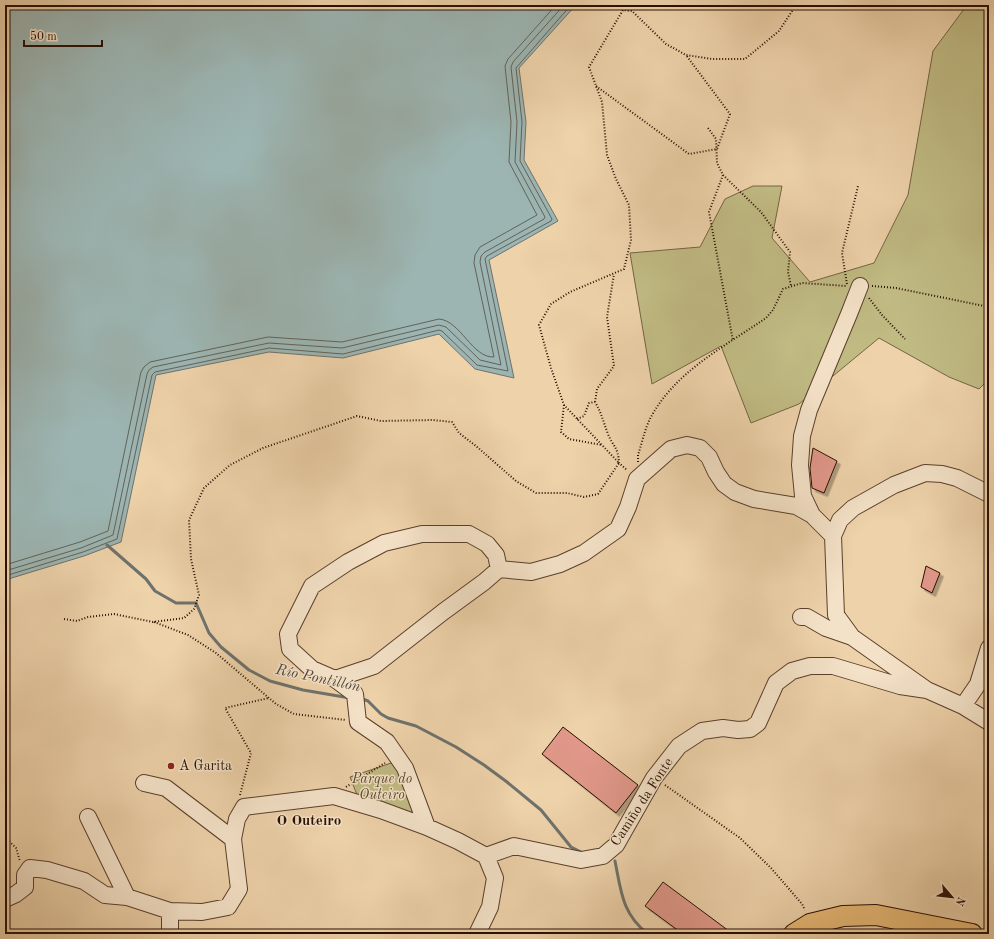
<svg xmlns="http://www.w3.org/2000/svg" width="994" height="939" font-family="'Old Standard TT',serif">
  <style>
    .green { fill: #c0ba83; stroke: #746442 }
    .water { fill: #9cb5b2; stroke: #6e726c }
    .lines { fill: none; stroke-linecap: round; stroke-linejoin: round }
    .shore { stroke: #62625a; stroke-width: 1 }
    .stream { stroke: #6e726c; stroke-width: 3 }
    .building { fill: #e1988a; stroke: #280e02; filter: url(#shadow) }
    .minor-casing { stroke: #5a3f2c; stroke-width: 18 }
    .major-casing { stroke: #280e02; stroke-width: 22 }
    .path { stroke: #280e02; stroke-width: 2; stroke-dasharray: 1 2; stroke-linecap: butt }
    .minor { stroke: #f4e2c8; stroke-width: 16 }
    .major { stroke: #e7b975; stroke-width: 20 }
    .poi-dot { fill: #8f2418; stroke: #f4e2c8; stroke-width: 1.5 }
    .labels { text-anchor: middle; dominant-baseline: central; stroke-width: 3; stroke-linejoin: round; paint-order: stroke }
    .poi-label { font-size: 14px; fill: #280e02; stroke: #f4e2c8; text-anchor: start }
    .park-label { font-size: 14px; font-style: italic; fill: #5d4a2f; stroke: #f4e2c8 }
    .street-label { font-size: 14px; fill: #280e02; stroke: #f4e2c8 }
    .water-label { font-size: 15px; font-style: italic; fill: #514840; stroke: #f4e2c8 }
    .neighbourhood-label { font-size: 15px; font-weight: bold; fill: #280e02; stroke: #f4e2c8 }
  </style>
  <defs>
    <filter id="shadow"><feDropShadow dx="3.5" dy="3.5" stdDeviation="0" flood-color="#0004"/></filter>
  </defs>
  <rect width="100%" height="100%" fill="#eed2aa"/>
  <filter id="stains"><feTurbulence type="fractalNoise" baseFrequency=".005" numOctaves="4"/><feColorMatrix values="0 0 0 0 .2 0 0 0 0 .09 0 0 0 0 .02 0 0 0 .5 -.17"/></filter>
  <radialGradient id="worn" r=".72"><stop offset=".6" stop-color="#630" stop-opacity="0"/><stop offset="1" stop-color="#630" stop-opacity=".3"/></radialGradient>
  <path class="green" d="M967 5H989V379L979 389 949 377 879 338 799 404 751 423 721 346 652 384 630 253 700 247 725 199 753 186H782L772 238 810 282 874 263 908 195 933 51Z
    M394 762 418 819 359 800 350 777Z
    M830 929 854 930 876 934H817Z"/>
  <path class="water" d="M5 5H576L519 68 526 122 524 160 558 221 489 260 514 378 475 369 439 334 343 358 269 352 156 375 121 542 84 556 5 580Z"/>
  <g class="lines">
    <path class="shore" d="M5 565 80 542 108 531 141 372 144 367 150 362 268 337 342 342 439 319C461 321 472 358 494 357L474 263 475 255 480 247 537 215 509 162 511 122 505 66 508 59 556 5
      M5 571 81 548 113 535 147 374 149 370 153 367 269 343 342 348 439 325 446 327 480 360 501 365 480 262 481 256 485 252 544 219 545 217 515 162 517 122 511 67 513 62 564 5
      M5 576 83 552 117 539 152 375 155 372 269 348 343 354 439 330 442 331 477 365 508 371 485 259 487 256 551 221 552 219 520 161 522 122 516 68 571 5"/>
    <path class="stream" d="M107 545 146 579 155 591 176 603H196L209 633 221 647 249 670 270 681 303 690 350 698
      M360 698 368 701 381 714 388 718 416 726 456 747 484 765 507 782 541 810 571 847 581 852
      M615 861C621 891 622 914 648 934"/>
  </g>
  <path class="building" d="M813 448 837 461 824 493 812 488 810 468Z
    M926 566 940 573 932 593 921 587Z
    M563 727 638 785 616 813 542 754Z
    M663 882 733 934H683L645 906Z"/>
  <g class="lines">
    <defs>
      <path id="minor" d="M989 494 957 478 942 474 925 473 894 485 853 508 840 520 833 536 836 615 852 637 927 690 963 706 989 722
        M812 515 803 496 800 465 802 436 809 410 849 314 860 286
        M499 569 531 572 560 564 584 553 618 529 628 507 637 479 671 449 687 445 700 448 709 457 716 472 724 484 735 492 754 499 796 506 812 515 833 536
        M801 617H807L826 628 852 637
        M335 679 374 666 443 612 484 582 499 569
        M963 706 978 684 989 648
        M144 783 166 788 233 839
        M88 817 127 897
        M427 827 405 768 387 742 358 722 355 694 335 679 312 669 290 649 288 634 312 586 348 562 384 543 422 534H469L487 544 496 555 499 569
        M486 856 514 846 581 860 603 856 616 845 654 778 679 746 702 731 723 728 738 730 750 729 758 723 776 683 792 671 810 666H833L900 686 927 690
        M5 899 16 894 25 887V875L30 868 47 870 84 881 105 895 127 897 170 911 202 912 228 907 239 889 233 839 237 819 244 807 334 796 381 810 427 827 458 841 486 856 495 878 490 907 477 934
        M170 911V934"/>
      <path id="major" d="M794 934 810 924 843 916 876 915 972 934"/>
    </defs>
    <use href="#minor" class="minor-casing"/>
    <use href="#major" class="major-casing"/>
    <path class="path" d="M596 86 689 154 717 149 730 114 686 55
      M708 128 716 139 717 163 723 175 761 212 790 252 788 272 791 286
      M723 175 709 212 733 341
      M847 284 842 253 858 186
      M872 286 896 288 989 307
      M869 298 882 315 905 339
      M595 402 597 389 614 366 607 317 614 274
      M564 405 561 432 569 439 602 445
      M577 419 584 416 589 403 595 402C602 414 603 421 608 434 613 447 618 446 619 463L627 470
      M638 462V455C642 443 645 428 651 417 675 372 725 346 766 318L773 310 783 289 802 283 847 286
      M64 619 77 621 88 617 114 614 153 622 184 618 194 609 199 595 191 559 189 520 204 488 230 465 263 448 357 416 381 421 433 420 452 422 459 433 476 446 516 481 536 493H567L584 497 598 494 619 463 564 405 551 368 539 325 551 304 570 292 624 269 631 240 629 205 616 179 607 155 602 102 589 67 623 10 632 11 666 44 686 55 712 59H745L779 31 796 5
      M154 622 188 635 216 653 276 704 294 714 346 720
      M665 785 740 838 771 868 802 904 805 910
      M346 787 385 763
      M240 795 251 753 225 708 269 698
      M5 837 16 848 20 861"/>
    <use href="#minor" class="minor"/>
    <use href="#major" class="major"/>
  </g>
  <circle class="poi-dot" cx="171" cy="766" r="4"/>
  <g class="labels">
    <g class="poi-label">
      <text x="179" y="766">A Garita</text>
    </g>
    <g class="park-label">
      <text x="382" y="779">Parque do<tspan x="382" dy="16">Outeiro</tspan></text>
    </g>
    <g class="street-label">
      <text transform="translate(642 802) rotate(-57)">Camiño da Fonte</text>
    </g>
    <g class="water-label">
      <text transform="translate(318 679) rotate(12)">Río Pontillón</text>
    </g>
    <g class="neighbourhood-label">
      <text x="309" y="821">O Outeiro</text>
    </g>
  </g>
  <rect width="994" height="939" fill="none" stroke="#eed2aa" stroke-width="20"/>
  <rect x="6" y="6" width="982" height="927" fill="none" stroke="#280e02" stroke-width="2"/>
  <rect x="10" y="10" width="974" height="919" fill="none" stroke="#280e02"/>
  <g transform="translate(952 897) rotate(118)" stroke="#f4e2c8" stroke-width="3" paint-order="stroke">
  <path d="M0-3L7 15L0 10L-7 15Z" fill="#280e02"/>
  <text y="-6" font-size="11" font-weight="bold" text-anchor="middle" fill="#280e02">N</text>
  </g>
  <path d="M24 40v6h78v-6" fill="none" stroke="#280e02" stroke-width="2"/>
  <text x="30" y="40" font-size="12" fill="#280e02" stroke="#f4e2c8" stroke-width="3" paint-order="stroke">50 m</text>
  <rect width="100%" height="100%" filter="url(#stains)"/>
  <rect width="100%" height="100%" fill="url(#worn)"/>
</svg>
